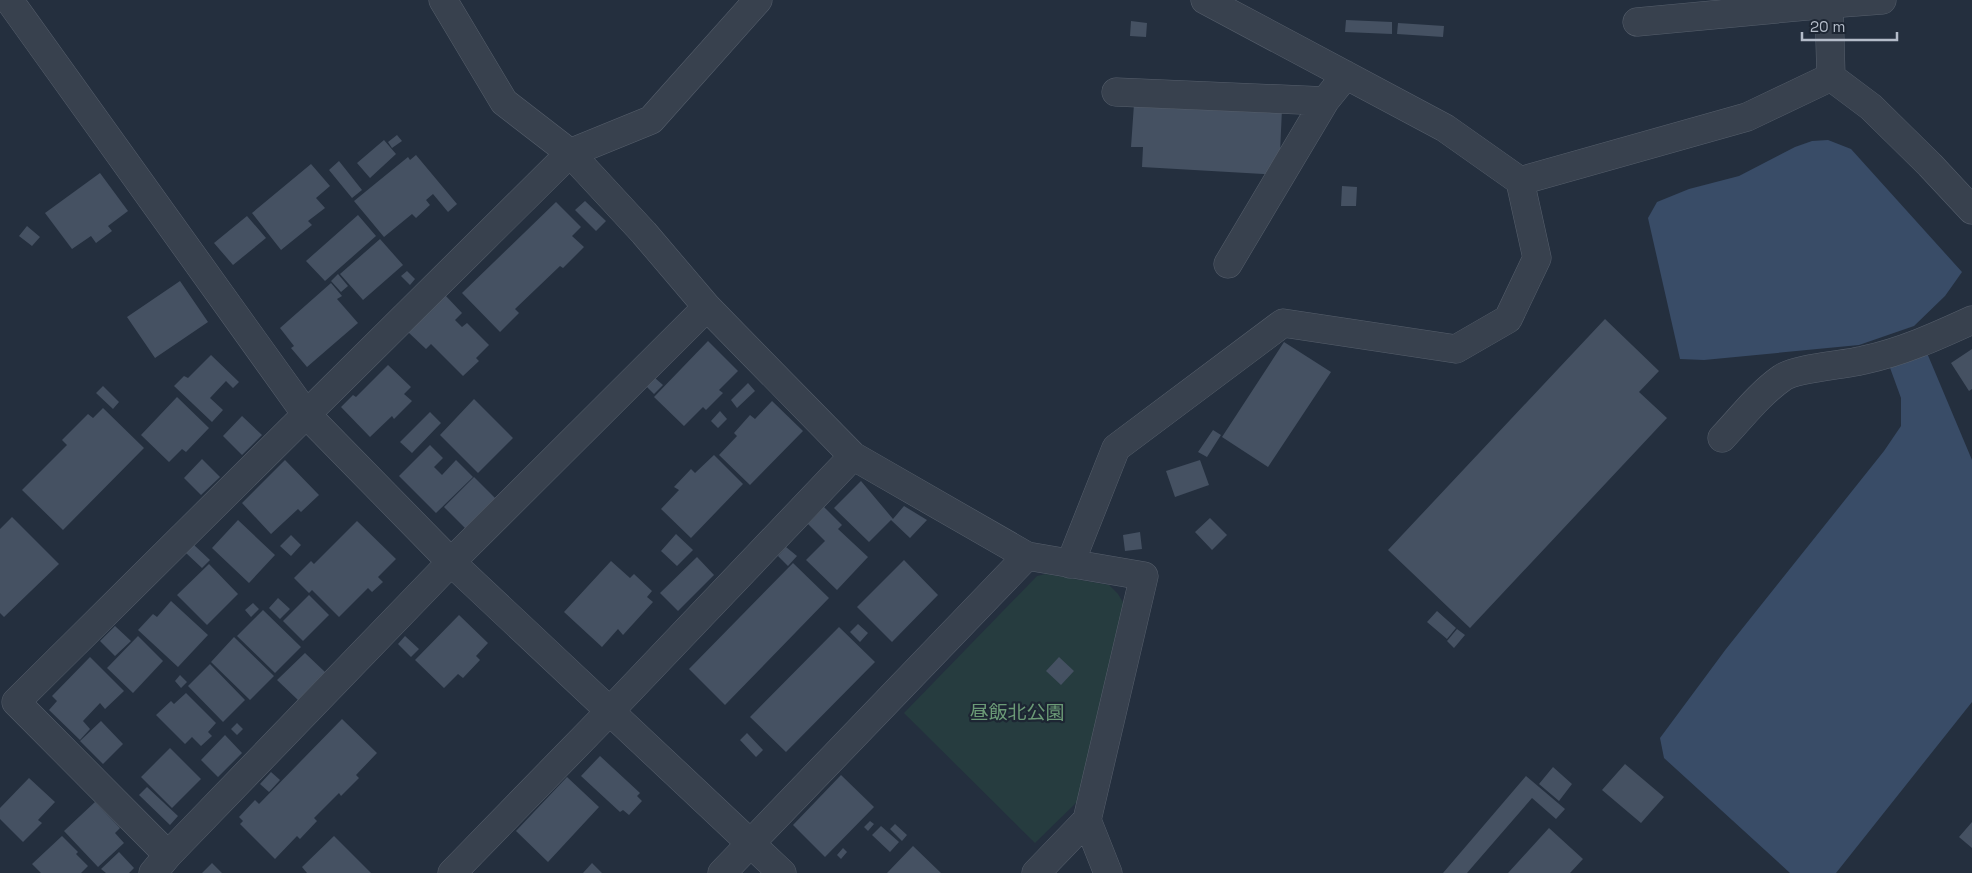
<svg xmlns="http://www.w3.org/2000/svg" width="1972" height="873" font-family="'Space Grotesk','Noto Sans JP',sans-serif">
  <style>
    .green { fill: #263c3f }
    .water { fill: #394c67 }
    .building { fill: #455162 }
    .lines { fill: none; stroke-linecap: round; stroke-linejoin: round }
    .minor-casing { stroke: #565f6c; stroke-width: 29 }
    .minor { stroke: #38414e; stroke-width: 28 }
    .labels { text-anchor: middle; dominant-baseline: central; stroke-width: 4.5; stroke-linejoin: round; paint-order: stroke }
    .park-label { font-size: 19px; fill: #6b9a76; stroke: #1d2633 }
  </style>
  <rect width="100%" height="100%" fill="#242f3e"/>
  <path class="green" d="M1046 574 1109 585 1118 594 1124 604 1081 798 1035 843 904 713 1037 576Z"/>
  <path class="water" d="M1828 140 1851 149 1962 272 1945 296 1914 326 1859 345 1704 360 1680 359 1648 218 1657 202 1689 189 1739 176 1795 147 1812 141Z
    M1927 353 1972 460V702L1836 873H1790L1664 758 1660 738 1726 649 1884 451 1901 426V398L1889 365Z"/>
  <path class="building" d="M1346 20 1392 22V34L1345 32Z
    M1131 21 1147 23 1146 37 1130 36Z
    M1398 23 1444 26 1443 37 1397 34Z
    M1134 104 1282 109 1279 175 1142 167 1143 147H1131Z
    M397 135 402 141 392 148 388 142Z
    M384 140 396 154 370 178 357 163Z
    M416 155 457 204 448 212 433 194 426 200 430 205 416 218 412 214 384 237 354 201 408 157 410 160Z
    M339 161 362 190 352 198 329 170Z
    M311 164 330 186 316 198 325 208 308 221 312 225 281 250 252 213Z
    M100 173 128 211 108 226 112 231 96 243 91 236 72 249 45 213Z
    M1342 186 1357 187 1356 206H1341Z
    M585 201 606 221 596 231 575 210Z
    M556 202 581 227 572 236 584 247 563 268 560 266 515 309 519 313 500 332 462 293Z
    M358 215 376 236 325 281 306 261Z
    M247 216 266 238 233 265 214 243Z
    M27 226 40 237 32 246 19 236Z
    M380 239 403 265 363 300 340 274Z
    M407 271 415 279 410 285 401 276Z
    M338 274 348 286 341 292 331 281Z
    M180 281 208 322 155 358 127 317Z
    M331 283 342 296 337 299 358 323 307 367 291 348 294 346 280 328Z
    M445 295 462 313 455 320 462 327 467 323 489 345 476 358 479 361 463 376 431 344 426 349 408 332Z
    M1605 319 1659 371 1639 392 1667 418 1470 628 1388 550Z
    M708 341 738 371 719 390 723 393 706 410 703 407 684 426 654 397Z
    M1284 342 1331 372 1268 467 1222 437Z
    M1972 349V389L1969 391 1951 363Z
    M211 355 239 382 233 388 226 381 210 398 223 410 212 422 174 386 184 376 188 378Z
    M388 365 411 387 404 394 412 401 394 419 392 416 370 437 341 407 353 395 356 397Z
    M655 378 663 385 654 394 647 387Z
    M748 383 755 391 737 408 731 400Z
    M103 386 119 402 113 409 96 393Z
    M177 397 209 428 186 452 182 449 169 462 141 435Z
    M474 399 513 438 478 473 440 435Z
    M772 401 803 431 750 485 719 455 737 436 734 433 750 415 755 419Z
    M103 408 144 448 63 530 22 490 67 445 62 440 88 414 93 418Z
    M720 411 727 419 718 428 711 421Z
    M430 412 441 423 412 453 400 442Z
    M242 416 262 435 242 455 223 436Z
    M1213 430 1221 435 1207 457 1198 452Z
    M430 445 443 458 434 467 442 475 456 460 473 477 436 513 399 476Z
    M714 455 743 484 691 538 661 509 679 490 674 487 691 469 695 473Z
    M202 459 220 477 201 495 184 478Z
    M285 460 319 495 301 512 298 509 271 534 242 503Z
    M1200 460 1209 485 1175 497 1166 471Z
    M474 477 495 498 465 528 444 507Z
    M861 481 893 519 904 506 927 520 910 538 891 520 869 542 834 508Z
    M824 507 842 525 838 529 868 557 837 590 806 560 825 541 808 524Z
    M12 517 59 564 4 617 0 613V529Z
    M1210 518 1227 535 1212 550 1195 532Z
    M238 520 275 555 249 583 212 548Z
    M357 521 396 559 378 577 383 582 372 592 368 588 339 617 312 590 309 593 294 578 311 561 314 564Z
    M1140 532 1142 549 1125 551 1123 535Z
    M676 534 693 550 677 566 661 551Z
    M291 535 301 545 291 556 280 546Z
    M194 545 210 560 202 568 186 553Z
    M786 547 797 556 788 566 778 556Z
    M697 557 714 575 678 611 660 593Z
    M904 560 938 595 892 642 857 607Z
    M611 561 630 578 634 574 652 591 647 597 653 602 623 635 618 629 602 647 564 612Z
    M793 563 829 598 725 705 689 669Z
    M209 564 238 594 207 625 177 595Z
    M309 595 329 615 303 641 283 621Z
    M278 598 290 609 280 619 269 608Z
    M171 601 208 635 178 667 138 630 153 614 157 617Z
    M253 603 259 609 251 617 245 610Z
    M263 610 301 647 275 673 237 636Z
    M1437 611 1456 628 1447 639 1427 622Z
    M459 615 488 643 476 656 480 660 463 678 458 674 444 688 415 660Z
    M858 624 868 633 860 642 850 632Z
    M115 626 131 641 115 656 100 641Z
    M839 627 875 662 786 752 750 717Z
    M1457 629 1465 635 1454 648 1447 641Z
    M138 636 163 661 133 693 107 668Z
    M405 636 419 649 411 657 398 644Z
    M234 637 274 676 250 700 211 662Z
    M305 653 325 672 298 700 277 680Z
    M90 657 124 691 105 709 100 703 83 721 90 729 80 740 49 710 57 701 52 696Z
    M1059 657 1074 671 1061 685 1046 671Z
    M210 664 245 700 223 722 188 686Z
    M180 675 187 682 181 688 175 681Z
    M186 693 216 723 208 732 212 736 201 746 192 737 185 744 156 715 171 701 174 704Z
    M342 719 377 753 356 775 359 778 341 796 339 793 314 818 317 821 300 839 297 836 275 859 240 824 243 821 239 817 255 800 259 804Z
    M101 721 123 744 103 764 80 741Z
    M237 723 243 729 237 735 231 729Z
    M747 733 763 750 756 757 740 740Z
    M225 735 242 753 218 777 201 760Z
    M170 748 201 779 172 808 141 777Z
    M600 756 640 793 637 796 642 801 629 815 623 810 620 812 581 776Z
    M1625 764 1664 797 1641 823 1602 790Z
    M1553 767 1572 784 1559 801 1539 784Z
    M271 772 280 780 269 792 260 784Z
    M841 775 874 807 825 857 793 825Z
    M1526 776 1565 809 1556 819 1532 798 1467 873H1443Z
    M567 777 599 807 548 862 516 831Z
    M29 778 55 802 38 820 42 823 23 842 0 819V808Z
    M147 787 178 816 170 825 139 795Z
    M95 802 120 828 115 833 124 843 98 867 64 831Z
    M870 821 874 824 868 831 864 827Z
    M1972 822V848L1959 837Z
    M895 824 907 835 902 841 890 829Z
    M881 826 899 842 890 852 872 835Z
    M1549 828 1583 859 1570 873H1508Z
    M62 836 78 852 76 854 88 866 81 873H41L32 864Z
    M334 836 371 873H307L302 867Z
    M913 846 941 873H887Z
    M843 848 847 852 841 859 837 855Z
    M119 852 134 868 129 873H106L101 869Z
    M212 863 222 873H202Z
    M592 863 602 873H583Z"/>
  <g class="lines">
    <defs>
      <path id="minor" d="M9 0 306 414 451 562 782 873
        M443 0 504 102 570 153 644 233 707 307 853 456 1027 556 1144 576 1087 820 1036 873
        M1637 22 1829 4
        M1831 77 1829 4 1882 0
        M1116 92 1325 101 1346 75
        M1520 181 1747 117 1831 77 1871 107 1930 165 1972 210
        M1228 264 1325 101
        M1722 438C1741 418 1759 394 1782 378 1795 368 1846 365 1864 360 1902 352 1937 336 1972 320
        M1070 564 1116 448 1283 323 1456 349 1508 319 1537 258 1520 181 1445 128 1205 0
        M1087 820 1108 873
        M168 855 16 702 570 153 651 120 758 0
        M153 873 168 855 451 562 707 307
        M452 873 609 712 853 456
        M722 873 1027 556"/>
    </defs>
    <use href="#minor" class="minor-casing"/>
    <use href="#minor" class="minor"/>
  </g>
  <g class="labels">
    <g class="park-label">
      <text x="1017" y="712">昼飯北公園</text>
    </g>
  </g>
  <path d="M1802 32v8h95v-8" fill="none" stroke="#b4bcc9" stroke-width="2.5"/>
  <text x="1810" y="32" font-size="15" fill="#b4bcc9" stroke="#1d2633" stroke-width="4" paint-order="stroke">20 m</text>
</svg>
